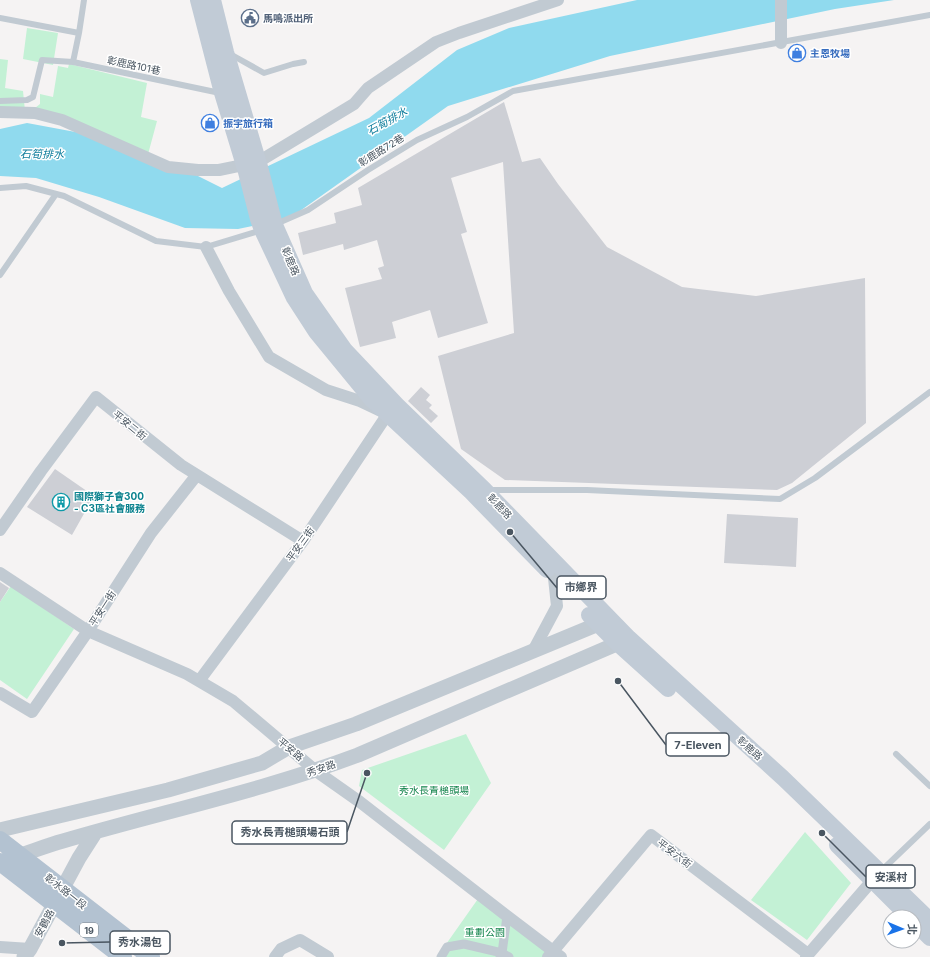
<svg xmlns="http://www.w3.org/2000/svg" width="930" height="957" font-family="Inter,'Noto Sans TC',sans-serif">
  <style>
    .green { fill: #c3f1d5 }
    .water { fill: #90daee }
    .building { fill: #cdcfd5 }
    .lines { fill: none; stroke-linecap: round; stroke-linejoin: round }
    .service { stroke: #c1cad2; stroke-width: 6 }
    .pedestrian { stroke: #c1cad2; stroke-width: 9 }
    .minor { stroke: #c1cad2; stroke-width: 12 }
    .tertiary { stroke: #c1cad2; stroke-width: 15 }
    .secondary { stroke: #c1cbd6; stroke-width: 16 }
    .primary { stroke: #b3c2d1; stroke-width: 18 }
    .labels { text-anchor: middle; dominant-baseline: central; stroke-width: 3; stroke-linejoin: round; paint-order: stroke }
    .shield { fill: #fff; stroke: #808990; stroke-width: 1 }
    .shield-label { font-size: 9px; font-weight: bold; fill: #4a5661 }
    .service-label { font-size: 10px; font-weight: bold; fill: #4e5e75; stroke: #fff; text-anchor: start }
    .shop-label { font-size: 10px; font-weight: bold; fill: #366cbe; stroke: #fff; text-anchor: start }
    .street-label { font-size: 10px; fill: #4a5661; stroke: #fff }
    .culture-label { font-size: 10px; font-weight: bold; fill: #0d838f; stroke: #fff; text-anchor: start }
    .park-label { font-size: 10px; fill: #17864f; stroke: #fff }
    .water-label { font-size: 11px; font-style: italic; fill: #0c7c9b; stroke: #fff }
    .leader { fill: none; stroke: #4a5661; stroke-width: 1.5 }
    .callout-dot { fill: #4a5661; stroke: #fff; stroke-width: 1.5 }
    .callout { fill: #fff; stroke: #4a5661; stroke-width: 1.5 }
    .callout-label { font-size: 11px; text-anchor: middle; font-weight: bold; fill: #4a5661 }
  </style>
  <rect width="100%" height="100%" fill="#f5f3f3"/>
  <path class="green" d="M27 28 58 33 53 65 23 59Z
    M0 59 8 60 5 88 23 91 25 111 0 110Z
    M69 64 147 83 141 117 157 121 147 158 30 112 40 104V94L53 97 58 66 68 68Z
    M11 586 74 629 27 699 0 680V602Z
    M466 734 491 783 444 850 359 786 362 770Z
    M805 832 851 883 807 940 751 900Z
    M480 896 549 949 543 957H437Z"/>
  <path class="water" d="M637 0H894L835 9 610 56 448 106 290 218 238 229 185 228 99 197 36 178 0 176V129L27 123 97 136 192 173 222 188 369 118 457 50 509 28Z"/>
  <path class="building" d="M504 102 522 162 540 158 558 184 607 247 682 287 756 296 865 278 866 423 792 483 777 490 505 480 461 449 438 356 514 333 503 162 451 178 467 232 461 234 488 323 438 338 430 310 392 322 396 338 360 347 345 288 382 279 378 268 384 266 377 240 344 250 343 244 303 255 298 233 336 223 334 213 362 205 358 188Z
    M421 387 430 395 426 400 432 405 429 408 438 416 431 423 408 401Z
    M55 469 94 496 72 535 27 507Z
    M727 514 798 518 796 567 724 563Z
    M0 582 9 588 0 602Z"/>
  <g class="lines">
    <path class="service" d="M0 18 79 33 84 0
      M79 33 73 62 220 93
      M230 54 264 73 293 64 304 62
      M0 101 27 100 33 97 42 60 73 62
      M0 188 26 186 64 196 156 241 206 247 262 230
      M276 224 308 210 368 170 417 140 467 117 513 91 930 15
      M0 275 56 194
      M488 490H587L780 499 815 478 930 392
      M896 754 930 786
      M881 871 930 824"/>
    <path class="pedestrian" d="M500 956 502 953 507 916
      M441 957 447 947 464 944 502 953 509 957"/>
    <path class="minor" d="M781 0V43
      M0 112 35 113 62 120 168 167 198 170H219L258 162 354 104 368 88 436 42 459 33 558 0
      M206 247 229 291 269 357 326 390 360 401 379 410
      M0 530 41 471 96 397 181 465 303 541
      M0 573 88 631 187 674 233 701 316 771 360 802 507 916 561 957
      M533 651 557 606 554 578
      M199 681 303 541 387 415 393 409
      M0 693 32 712 88 631 151 533 196 476
      M0 947 30 949
      M275 957 281 949 300 940 328 957
      M548 957 651 835 808 954
      M806 957 877 875"/>
    <path class="tertiary" d="M0 830 168 790 262 763 289 747 356 724 608 620
      M11 858C28 853 45 846 63 841 161 812 262 791 358 755L628 639
      M24 957 30 949 79 858 95 833"/>
    <path class="secondary" d="M198 0 222 93 246 172 258 219 262 230 294 298 316 332 371 399 471 492 547 570
      M213 0 226 52 260 167 275 225 305 293 345 350 397 405 485 490 629 638 783 778 930 920
      M589 615 617 643 668 689
      M837 845 909 917
      M914 922 930 938"/>
    <path class="primary" d="M0 840 151 957
      M0 862 123 957"/>
  </g>
  <defs>
    <symbol id="civic-ring" viewBox="-11 -11 22 22"><circle r="9.5" fill="#fff" stroke="#5c6f8a" stroke-width="1.5"/><path d="M-.6-6.5H3V-4.5H.6V-3L4-1V1h2V6H-6V1h2V-1L-.6-3ZM-1.2 2.5V6h2.4V2.5Z" fill="#5c6f8a"/></symbol>
    <symbol id="shop-ring" viewBox="-11 -11 22 22"><circle r="9.5" fill="#fff" stroke="#3f7fe0" stroke-width="1.5"/><path d="M-5-2.5h2.3a2.7 3.5 0 0 1 5.4 0H5L5.5 6h-11ZM-1.5-2.5h3a1.5 2.3 0 0 0-3 0Z" fill="#3f7fe0"/></symbol>
    <symbol id="building-ring" viewBox="-11 -11 22 22"><circle r="9.5" fill="#fff" stroke="#0f9aa8" stroke-width="1.5"/><path d="M-4-6H4V6H1V3H-1V6H-4ZM-2.5-4.3h1.7v1.8h-1.7ZM.8-4.3h1.7v1.8H.8ZM-2.5-1h1.7V.8h-1.7ZM.8-1h1.7V.8H.8Z" fill="#0f9aa8"/></symbol>
  </defs>
  <g fill-rule="evenodd">
    <use href="#civic-ring" x="240" y="8" width="20" height="20"/>
    <use href="#shop-ring" x="787" y="43" width="20" height="20"/>
    <use href="#shop-ring" x="200" y="113" width="20" height="20"/>
    <use href="#building-ring" x="51" y="492" width="20" height="20"/>
  </g>
  <g class="labels">
    <rect class="shield" x="80" y="923" width="18" height="14" rx="3"/>
    <g class="shield-label">
      <text x="89" y="930">19</text>
    </g>
    <g class="service-label">
      <text x="263" y="18">馬鳴派出所</text>
    </g>
    <g class="shop-label">
      <text x="810" y="53">主恩牧場</text>
      <text x="223" y="123">振宇旅行箱</text>
    </g>
    <g class="street-label">
      <text transform="translate(134 65) rotate(12)">彰鹿路101巷</text>
      <text transform="translate(381 150) rotate(-32)">彰鹿路72巷</text>
      <text transform="translate(291 261) rotate(67)">彰鹿路</text>
      <text transform="translate(130 425) rotate(39)">平安二街</text>
      <text transform="translate(500 506) rotate(46)">彰鹿路</text>
      <text transform="translate(300 544) rotate(-54)">平安三街</text>
      <text transform="translate(102 608) rotate(-57)">平安一街</text>
      <text transform="translate(750 748) rotate(42)">彰鹿路</text>
      <text transform="translate(291 749) rotate(40)">平安路</text>
      <text transform="translate(321 768) rotate(-19)">秀安路</text>
      <text transform="translate(675 853) rotate(37)">平安六街</text>
      <text transform="translate(66 891) rotate(38)">彰水路一段</text>
      <text transform="translate(44 923) rotate(-62)">安鶴路</text>
    </g>
    <g class="culture-label">
      <text x="74" y="496">國際獅子會300<tspan x="74" dy="12">- C3區社會服務</tspan></text>
    </g>
    <g class="park-label">
      <text x="434" y="790">秀水長青槌頭場</text>
      <text x="485" y="932">重劃公園</text>
    </g>
    <g class="water-label">
      <text transform="translate(387 121) rotate(-29)">石筍排水</text>
      <text x="42" y="154">石筍排水</text>
    </g>
  </g>
  <path class="leader" d="M510 532L557 588M618 681L666 745M367 773L347 832M822 833L866 877M62 943L110 942"/>
  <g class="callout-dot">
    <circle cx="510" cy="532" r="4"/>
    <circle cx="618" cy="681" r="4"/>
    <circle cx="367" cy="773" r="4"/>
    <circle cx="822" cy="833" r="4"/>
    <circle cx="62" cy="943" r="4"/>
  </g>
  <g class="callout">
    <rect x="557" y="576" width="49" height="23" rx="4"/>
    <rect x="666" y="733" width="63" height="23" rx="4"/>
    <rect x="232" y="821" width="115" height="23" rx="4"/>
    <rect x="866" y="865" width="49" height="23" rx="4"/>
    <rect x="110" y="931" width="60" height="23" rx="4"/>
  </g>
  <g class="callout-label">
    <text x="581" y="591">市鄉界</text>
    <text x="698" y="749">7-Eleven</text>
    <text x="290" y="836">秀水長青槌頭場石頭</text>
    <text x="891" y="881">安溪村</text>
    <text x="140" y="946">秀水湯包</text>
  </g>
  <g transform="translate(902 929) rotate(92)"><circle r="19" fill="#ffffff" stroke="#b7bbc0"/>
  <path d="M0-3L7 15L0 10L-7 15Z" fill="#1a73e8"/>
  <text y="-6" font-size="11" font-weight="bold" text-anchor="middle" fill="#4a5661">北</text>
  </g>
</svg>
